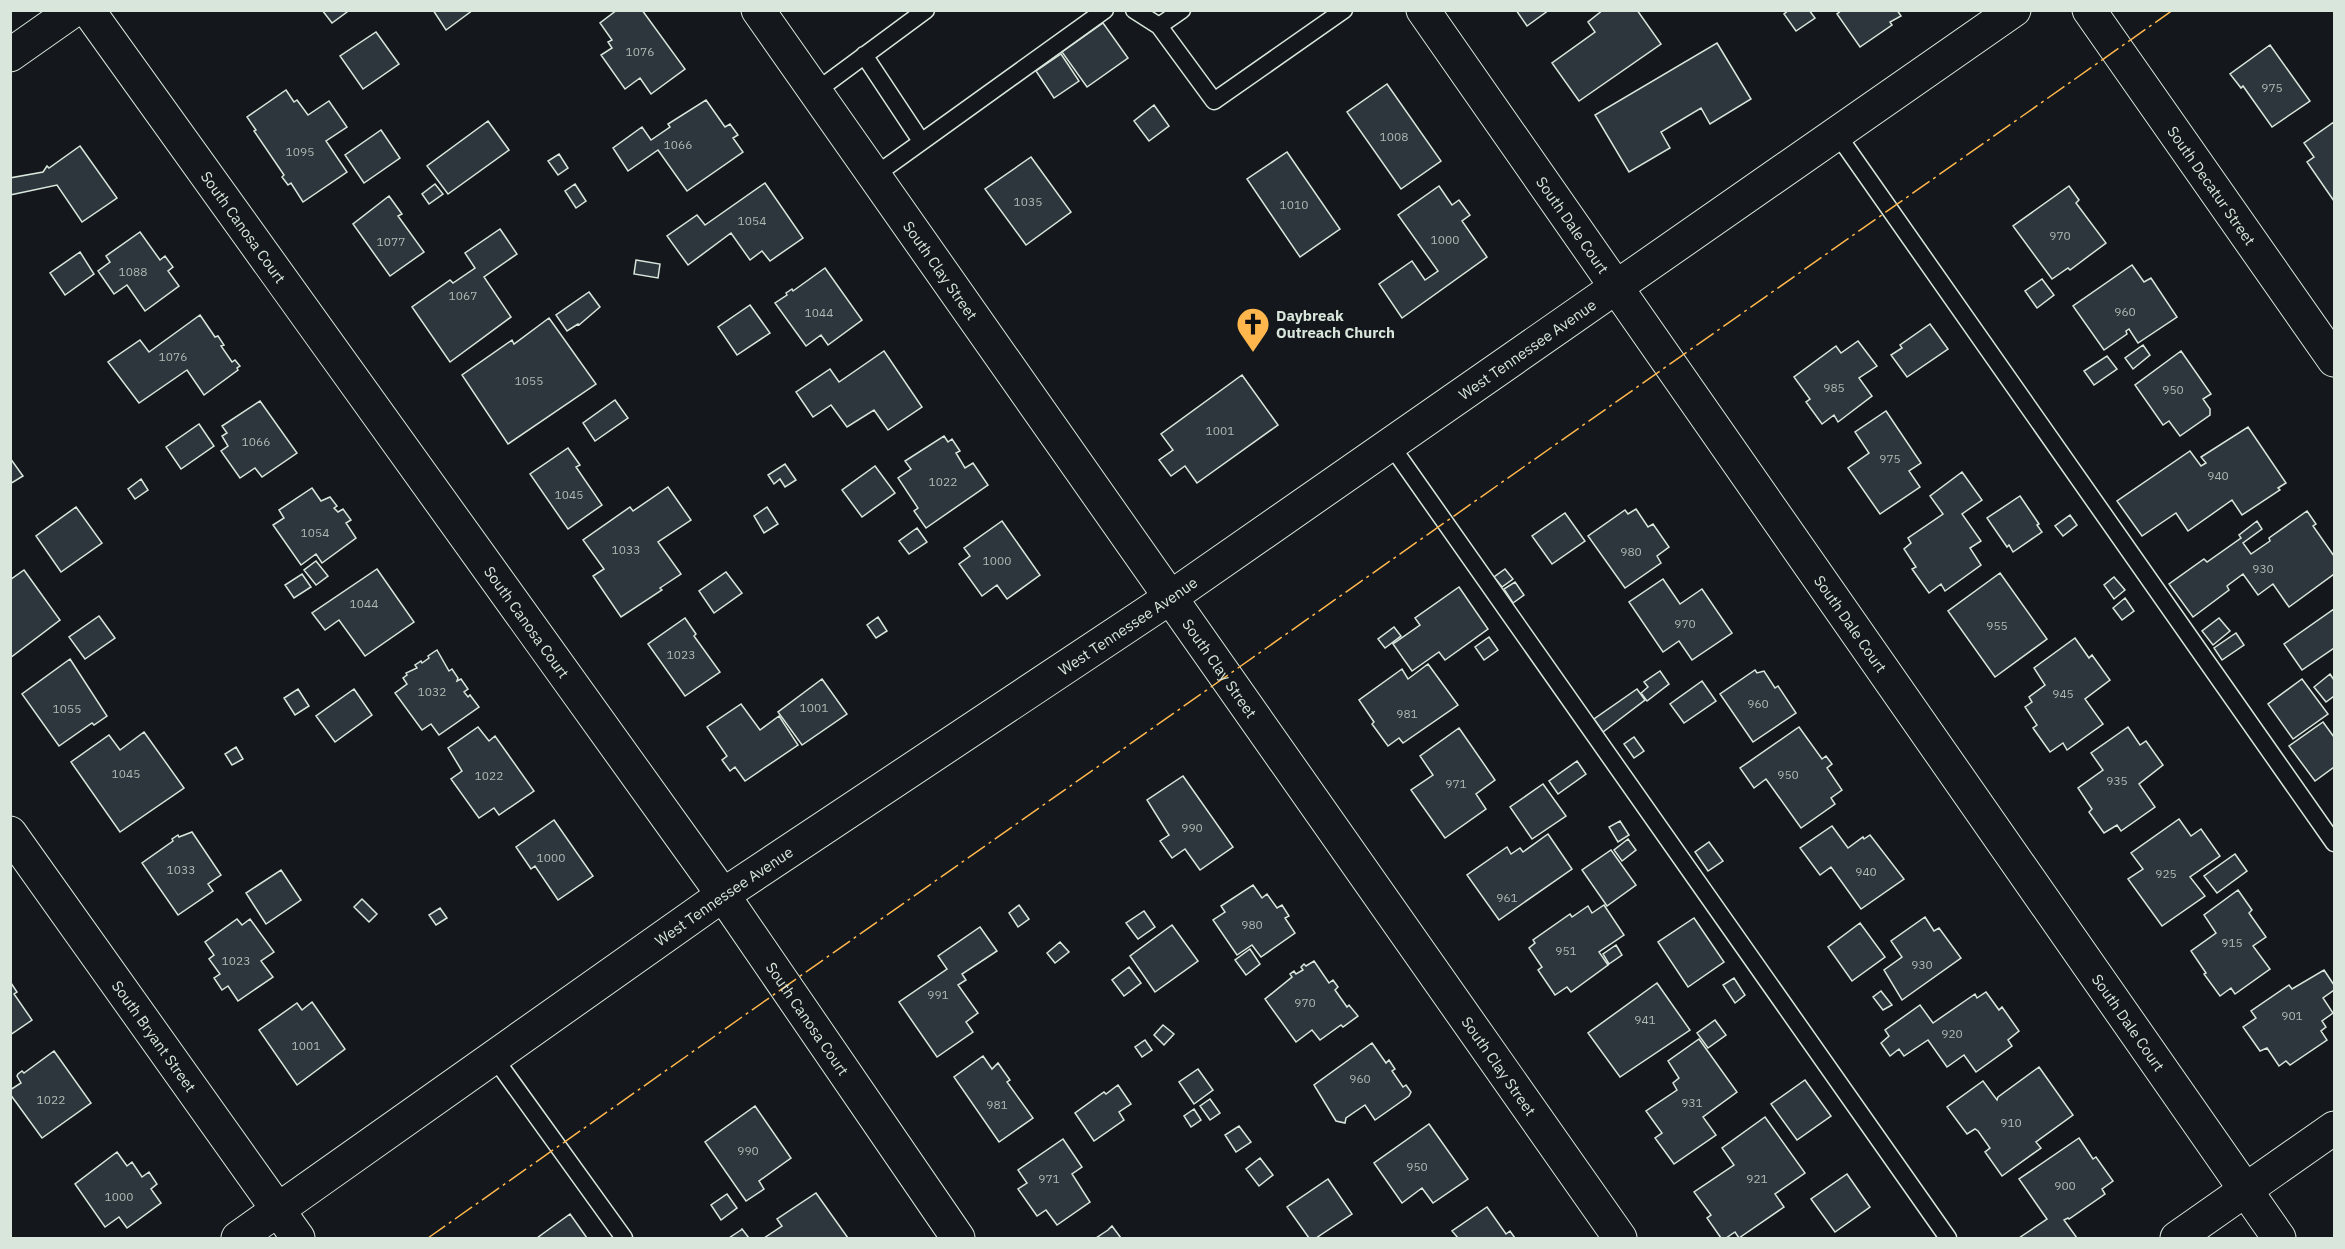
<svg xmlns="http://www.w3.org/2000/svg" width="2345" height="1249" font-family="'IBM Plex Sans',sans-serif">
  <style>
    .building { fill: #2c363c; stroke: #d8e6dc; stroke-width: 1.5 }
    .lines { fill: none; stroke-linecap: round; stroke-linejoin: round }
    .service-casing { stroke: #d8e6dc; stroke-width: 19 }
    .minor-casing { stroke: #d8e6dc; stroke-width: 35 }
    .tertiary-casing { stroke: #d8e6dc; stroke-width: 35 }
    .secondary-casing { stroke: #d8e6dc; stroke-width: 35 }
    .service { stroke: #14181c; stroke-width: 16 }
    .minor { stroke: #14181c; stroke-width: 33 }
    .tertiary { stroke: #14181c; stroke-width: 33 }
    .secondary { stroke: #14181c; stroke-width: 33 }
    .power { stroke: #ffb74d; stroke-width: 1.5; stroke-dasharray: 21 4.5 3 4.5; stroke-linecap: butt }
    .labels { text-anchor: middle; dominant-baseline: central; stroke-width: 4.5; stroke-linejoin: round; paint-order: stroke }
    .number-label { font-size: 12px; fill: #adbab4 }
    .street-label { font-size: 15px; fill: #d8e6dc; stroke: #14181c }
    .poi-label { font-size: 15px; font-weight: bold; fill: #d8e6dc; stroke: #14181c; text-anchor: start }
  </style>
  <rect width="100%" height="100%" fill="#14181c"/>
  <path class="building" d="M322 10H346L347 12 332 23Z
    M433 10H473L446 30Z
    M617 10H642L685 69 651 94 640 78 625 89 601 55 612 48 608 42 612 40 600 23Z
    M1516 10H1549L1527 26Z
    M1603 10H1637L1661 44 1579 101 1552 63 1595 32 1588 22Z
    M1789 10H1809L1815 18 1796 31 1784 14Z
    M1842 10H1897L1901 16 1890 22 1892 25 1860 47 1837 14Z
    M1103 23 1128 58 1087 87 1062 52Z
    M376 32 399 64 363 89 340 56Z
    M1717 43 1751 99 1710 124 1701 108 1661 132 1670 148 1629 172 1595 115Z
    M2270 45 2310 101 2272 127 2243 86 2241 88 2230 74Z
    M1061 54 1079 81 1054 98 1036 71Z
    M1387 84 1441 161 1401 189 1347 112Z
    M286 90 294 102 297 100 308 115 329 101 347 127 326 141 347 172 303 202 291 183 288 185 282 177 284 175 254 131 256 130 247 117Z
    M706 100 725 127 730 124 738 135 733 138 743 152 687 191 658 150 628 171 613 148 642 127 651 140 670 127 668 124Z
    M1154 105 1169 126 1149 141 1134 121Z
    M488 121 509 150 448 194 427 166Z
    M2334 122V201L2307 162 2314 157 2304 143Z
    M381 130 400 158 364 183 345 155Z
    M80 146 117 198 82 222 57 185 10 195V178L43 172 47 166 49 168Z
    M1287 152 1340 229 1300 257 1247 179Z
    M559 154 568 168 558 175 548 161Z
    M1031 157 1071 212 1026 245 985 189Z
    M765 183 803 238 770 261 762 251 750 260 731 233 688 265 667 236 697 215 705 225Z
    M435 184 443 194 429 204 422 194Z
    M575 184 586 201 576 208 565 191Z
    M1439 186 1452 205 1459 200 1470 215 1462 221 1487 257 1402 318 1379 284 1412 261 1425 280 1438 271 1398 215Z
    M2069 186 2079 200 2076 203 2106 243 2070 270 2068 268 2052 279 2013 226Z
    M389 196 402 214 398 216 424 252 390 276 353 224Z
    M500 229 517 254 484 277 511 317 450 362 412 307 450 280 453 283 475 268 465 253Z
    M140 232 160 260 165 256 173 267 168 271 179 286 145 311 127 285 114 294 98 271 110 262 106 256Z
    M80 252 94 274 65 295 50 273Z
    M636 260 660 264 658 278 634 274Z
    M2132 265 2144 282 2151 278 2177 317 2138 343 2129 329 2126 331 2127 334 2104 350 2073 306Z
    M825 268 862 320 828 345 821 335 806 346 775 303 787 295 786 293 792 289 793 291Z
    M2042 279 2054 295 2037 308 2025 291Z
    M589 292 600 307 579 325 578 324 567 331 556 315Z
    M750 305 770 333 737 355 718 327Z
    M200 315 215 337 218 336 224 345 221 346 232 362 235 360 240 366 237 368 238 370 204 395 187 370 139 403 108 362 140 340 149 352Z
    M549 318 596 384 508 444 462 375 512 340 514 344Z
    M1930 324 1948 349 1907 377 1891 355 1902 348 1900 345Z
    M1858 341 1877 366 1859 378 1872 396 1838 422 1834 415 1822 424 1806 402 1810 399 1794 377 1836 346 1841 353Z
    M2143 345 2150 355 2133 369 2125 358Z
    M884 351 922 407 888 430 874 410 847 427 831 405 813 417 796 392 830 369 839 382Z
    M2181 351 2211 394 2203 399 2210 409V415L2180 436 2169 421 2163 425 2135 385Z
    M2107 356 2117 369 2094 385 2084 371Z
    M1242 375 1278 425 1197 483 1185 466 1171 476 1159 460 1173 450 1161 434Z
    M615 400 628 418 595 441 583 423Z
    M260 401 297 453 262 477 255 468 240 478 221 451 228 446 222 436 227 433 222 426Z
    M1886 411 1921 463 1909 471 1920 487 1880 514 1848 468 1869 453 1855 432Z
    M199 424 214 446 181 469 166 447Z
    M2248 427 2286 483 2278 488 2280 490 2242 515 2232 500 2188 531 2176 513 2142 536 2117 501 2190 451 2201 466 2206 463 2201 457Z
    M944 436 948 442 952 439 960 451 956 453 965 468 973 463 988 485 926 528 914 511 918 508 898 478 911 469 905 461Z
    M568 448 580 465 576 467 602 505 568 529 530 474Z
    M10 458 23 476 10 484Z
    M785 464 796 480 785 487 780 479 774 484 768 475Z
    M875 466 895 493 862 517 842 490Z
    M1962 472 1982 500 1962 514 1981 541 1970 548 1981 565 1945 591 1941 584 1929 593 1912 569 1916 567 1904 549 1911 543 1908 538 1943 514 1930 496Z
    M141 479 148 490 135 499 128 489Z
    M668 487 691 520 658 542 681 574 660 588 662 590 621 617 593 576 604 569 583 540 630 507 633 511Z
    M312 488 321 501 330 497 337 506 334 508 338 512 343 509 351 520 346 523 356 538 322 563 316 554 301 565 273 525 284 518 279 510Z
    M2020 496 2039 524 2037 525 2042 532 2013 552 2009 545 2007 547 1987 518Z
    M76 507 102 543 61 572 36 536Z
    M767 507 778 524 764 533 754 516Z
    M1636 509 1648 527 1653 524 1669 547 1657 556 1661 563 1625 588 1588 536 1625 510 1628 514Z
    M2307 511 2316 524 2313 526 2334 556V574L2289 607 2273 584 2258 595 2243 574 2227 586 2229 590 2193 617 2169 584 2204 559 2207 562 2241 538 2239 535 2257 521 2262 529 2243 543 2251 554 2270 541 2269 538Z
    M1565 513 1585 541 1552 564 1532 536Z
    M2070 515 2077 525 2063 536 2055 526Z
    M1002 521 1040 575 1007 599 997 585 982 596 959 564 970 556 964 548Z
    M917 528 927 542 909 554 899 541Z
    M316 561 328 576 316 585 304 570Z
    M377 569 414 622 365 656 339 620 325 630 312 613Z
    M1505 569 1513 579 1502 587 1494 577Z
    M24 570 60 620 10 658V580Z
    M726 572 742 593 714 613 699 591Z
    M2000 573 2047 639 1995 677 1948 611Z
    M302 574 311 587 294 598 285 585Z
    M2114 577 2125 590 2114 599 2104 585Z
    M1663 579 1680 604 1702 589 1732 633 1692 660 1679 641 1663 652 1629 602Z
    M1515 582 1524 595 1513 603 1504 589Z
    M1459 587 1488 629 1445 660 1439 652 1412 671 1393 644 1420 625 1415 618Z
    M2125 598 2134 611 2122 620 2113 608Z
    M2334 609V648L2302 670 2284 644Z
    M99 616 115 638 85 659 69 637Z
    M878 617 887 631 876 638 867 625Z
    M685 618 696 634 694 636 720 672 685 696 648 644Z
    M2219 618 2230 631 2213 645 2202 631Z
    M1394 627 1401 636 1385 648 1378 639Z
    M2236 633 2244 645 2222 660 2214 648Z
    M1489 637 1498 650 1484 660 1475 647Z
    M2075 638 2089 658 2092 655 2110 680 2085 699 2103 724 2067 750 2063 743 2050 752 2033 728 2037 725 2025 707 2032 702 2029 697 2045 685 2034 668Z
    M437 650 449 671 452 669 458 678 457 681 461 679 468 689 464 692 468 697 470 695 479 707 439 735 431 724 422 730 395 693 407 684 403 678 407 675 406 673 417 668 415 665 421 661 422 663 429 658 428 656Z
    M70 659 107 716 94 725 92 723 59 746 22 694Z
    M1428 664 1458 705 1403 743 1399 738 1388 746 1372 724 1374 722 1359 700 1402 669 1408 679Z
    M1755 670 1757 673 1764 671 1775 688 1778 686 1796 713 1753 742 1720 694Z
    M1660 671 1669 684 1647 701 1641 693 1648 687 1644 682Z
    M2330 674 2334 680V696L2326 702 2314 687Z
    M822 679 847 714 802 745 778 712Z
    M2302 679 2328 714 2293 739 2268 704Z
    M1702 681 1716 701 1684 723 1670 704Z
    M298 689 309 706 295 715 284 698Z
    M354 689 372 715 335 742 316 716Z
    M1637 689 1645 700 1603 732 1594 719Z
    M741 704 760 730 779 716 798 745 745 781 735 767 730 771 722 760 727 756 707 727Z
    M2323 722 2334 737V767L2315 781 2289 746Z
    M478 727 489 741 495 736 534 791 499 815 494 808 479 818 451 779 462 771 448 748Z
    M1799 727 1822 759 1826 756 1832 764 1827 768 1842 790 1831 798 1835 804 1801 828 1766 779 1754 788 1740 768Z
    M2128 727 2140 745 2146 741 2163 765 2139 784 2155 807 2121 831 2117 825 2104 833 2089 812 2092 809 2078 788 2103 770 2091 753Z
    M1459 728 1495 780 1476 794 1486 809 1445 838 1411 790 1433 775 1420 756Z
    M144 732 184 788 120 832 71 762 109 735 120 750Z
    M1634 737 1644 751 1634 758 1624 744Z
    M236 747 243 759 232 765 225 754Z
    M1577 761 1586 774 1558 794 1549 781Z
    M1183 776 1233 847 1200 870 1185 849 1172 858 1160 841 1169 835 1147 800Z
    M1543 784 1566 816 1532 839 1510 807Z
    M2179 819 2191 836 2201 829 2220 856 2190 877 2205 896 2162 926 2128 879 2143 869 2131 853Z
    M554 820 593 876 558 900 535 866 531 869 516 847Z
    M1620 821 1629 835 1618 842 1609 827Z
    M1832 826 1848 848 1863 837 1864 839 1870 835 1904 879 1861 909 1831 867 1820 875 1800 848Z
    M192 832 221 875 208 884 213 891 178 915 142 863 173 841 172 839 178 835 179 837Z
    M1548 834 1572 869 1499 920 1467 875 1507 847 1511 854 1520 848 1523 852Z
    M1628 839 1636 850 1622 861 1614 850Z
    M1709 842 1723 861 1708 871 1695 852Z
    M1611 850 1636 885 1607 906 1582 870Z
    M2235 854 2247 871 2217 893 2204 876Z
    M281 870 301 900 266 924 246 893Z
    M1253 885 1262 898 1267 894 1277 908 1282 905 1289 916 1285 918 1295 933 1261 957 1252 945 1237 955 1213 920 1225 912 1221 906Z
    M2238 890 2252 910 2249 913 2266 937 2253 946 2270 969 2235 994 2231 988 2220 996 2204 974 2206 973 2191 951 2216 933 2204 915Z
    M362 899 377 914 369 922 354 907Z
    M1019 905 1029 919 1018 927 1009 913Z
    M1604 905 1624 935 1599 952 1608 965 1571 992 1567 987 1555 995 1538 970 1542 967 1529 948 1535 943 1533 940 1570 914 1572 917 1588 906 1592 913Z
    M440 908 447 918 436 925 429 915Z
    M1144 911 1155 927 1138 939 1126 923Z
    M1925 917 1934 931 1939 928 1961 958 1902 1000 1884 970 1902 957 1891 941Z
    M1694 918 1724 962 1688 987 1658 942Z
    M237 919 242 925 250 919 274 952 261 961 273 977 238 1001 228 986 222 990 214 978 220 974 209 959 214 955 205 942Z
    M1860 923 1885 957 1852 981 1828 947Z
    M1172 925 1198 961 1155 992 1130 956Z
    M980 927 997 951 962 974 966 980 958 985 978 1013 966 1022 973 1032 937 1057 899 1002 947 969 938 956Z
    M1060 942 1069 952 1055 963 1047 953Z
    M1616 945 1622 955 1609 964 1603 954Z
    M1250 949 1260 964 1246 975 1235 960Z
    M1314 961 1329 983 1333 980 1338 987 1335 990 1347 1007 1349 1005 1358 1016 1343 1027 1341 1025 1320 1040 1312 1030 1296 1042 1265 999 1292 977 1290 974 1294 971 1296 974 1303 970 1301 967 1304 964 1306 966Z
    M1129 967 1141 983 1124 996 1112 980Z
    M2324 970 2334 985V990L2323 998 2333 1013 2322 1021 2326 1027 2321 1031 2327 1040 2290 1065 2286 1061 2279 1066 2267 1048 2260 1051 2243 1027 2256 1018 2251 1011 2289 985 2292 989Z
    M1734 978 1745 995 1735 1003 1723 985Z
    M11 983 17 992 14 994 32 1020 10 1035Z
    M1657 983 1690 1030 1620 1077 1588 1033Z
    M1881 991 1892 1005 1883 1010 1873 997Z
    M1986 992 1999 1010 2002 1007 2019 1031 2008 1040 2012 1046 1976 1072 1964 1055 1947 1067 1928 1040 1904 1056 1899 1049 1890 1056 1881 1043 1889 1036 1885 1030 1920 1005 1933 1023 1975 994 1977 998Z
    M312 1002 345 1049 297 1085 259 1030 297 1003 302 1010Z
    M1715 1020 1726 1035 1708 1048 1697 1033Z
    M1163 1025 1174 1034 1164 1045 1154 1035Z
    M1699 1039 1737 1092 1703 1117 1716 1135 1674 1164 1655 1138 1662 1133 1646 1111 1677 1090 1673 1083 1679 1078 1668 1061Z
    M1145 1040 1152 1050 1142 1057 1135 1047Z
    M1372 1043 1386 1063 1389 1060 1395 1069 1392 1071 1403 1087 1406 1085 1411 1092 1409 1096 1375 1120 1365 1105 1346 1118 1345 1123 1336 1121 1314 1085Z
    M54 1051 91 1103 42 1138 10 1094V1090L21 1083 17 1076 18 1074 22 1071 24 1073Z
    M983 1056 992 1069 998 1063 1010 1080 1007 1082 1033 1118 999 1142 954 1077Z
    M2039 1067 2073 1115 2036 1142 2041 1148 2002 1176 1985 1152 1990 1148 1978 1131 1975 1129 1967 1134 1947 1107 1983 1081 1997 1100 1998 1097Z
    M1198 1069 1213 1090 1194 1104 1179 1082Z
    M1805 1080 1831 1116 1797 1140 1771 1104Z
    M1118 1085 1131 1104 1119 1112 1124 1120 1094 1141 1075 1113 1104 1092 1106 1094Z
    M1210 1099 1220 1113 1210 1120 1200 1106Z
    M755 1106 791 1158 759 1181 764 1189 746 1201 705 1142Z
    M1194 1109 1201 1120 1191 1127 1184 1116Z
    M1765 1117 1805 1173 1775 1194 1784 1207 1739 1238 1735 1232 1726 1238H1721L1707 1218 1711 1215 1694 1192 1734 1165 1722 1148Z
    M1429 1124 1468 1179 1433 1203 1422 1188 1402 1203 1374 1163Z
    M1239 1126 1251 1142 1236 1152 1225 1135Z
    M2079 1138 2093 1159 2096 1157 2113 1181 2102 1189 2105 1194 2069 1219 2068 1218 2064 1220 2077 1238H2019L2047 1219 2019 1179Z
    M1063 1139 1082 1167 1072 1174 1090 1202 1057 1225 1046 1210 1037 1216 1018 1189 1027 1183 1018 1170Z
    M117 1152 127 1166 132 1162 142 1177 149 1172 157 1184 151 1189 161 1203 127 1228 119 1217 105 1227 75 1184Z
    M1260 1158 1273 1175 1259 1186 1246 1169Z
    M1847 1174 1870 1207 1835 1232 1811 1199Z
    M1328 1179 1352 1214 1316 1238H1309L1287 1207Z
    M816 1193 848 1238H764L782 1226 777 1219Z
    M727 1194 737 1208 721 1220 711 1205Z
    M1487 1207 1506 1234 1510 1231 1515 1238H1458L1452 1231Z
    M570 1214 587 1238H537Z
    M1112 1226 1121 1238H1096L1108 1230Z
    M742 1229 749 1238H729L741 1230Z"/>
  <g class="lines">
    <defs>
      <path id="service" d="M1134 10 1159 26 1182 10
        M1159 26 1214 101 1344 10
        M864 55 921 141
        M815 92 926 10
        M1837 134 2334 843
        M874 176 1105 10
        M1390 444 1948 1238
        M493 1056 624 1238"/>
      <g id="minor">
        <path id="s1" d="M88 10 723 895 958 1238"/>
        <path id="s2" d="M758 10 1620 1238"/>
        <path id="s3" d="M1423 10 2279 1238"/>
        <path id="s4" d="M2089 10 2334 360"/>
        <path id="s5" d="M10 833 298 1238"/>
        <path id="s6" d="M238 1238 723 895 1171 597 2014 10"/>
      </g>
      <path id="tertiary" d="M2177 1238 2334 1128"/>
      <path id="secondary" d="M10 55 74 10"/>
    </defs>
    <use href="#service" class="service-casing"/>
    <use href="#minor" class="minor-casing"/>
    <use href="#tertiary" class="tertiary-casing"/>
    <use href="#secondary" class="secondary-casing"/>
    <use href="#service" class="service"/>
    <use href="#minor" class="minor"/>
    <use href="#tertiary" class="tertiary"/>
    <use href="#secondary" class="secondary"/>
    <path class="power" d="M428 1238 2173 10"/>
  </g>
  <defs>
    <symbol id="church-pin" viewBox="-11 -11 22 30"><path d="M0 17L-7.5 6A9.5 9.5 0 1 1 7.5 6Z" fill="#ffb74d" stroke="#14181c"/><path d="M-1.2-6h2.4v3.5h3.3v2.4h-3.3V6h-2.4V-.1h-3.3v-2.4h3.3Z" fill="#111"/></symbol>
  </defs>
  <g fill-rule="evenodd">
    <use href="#church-pin" x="1234" y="305" width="38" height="52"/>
  </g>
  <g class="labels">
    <g class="number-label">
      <text x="640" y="51">1076</text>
      <text x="2272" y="87">975</text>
      <text x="1394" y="136">1008</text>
      <text x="678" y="144">1066</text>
      <text x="300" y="151">1095</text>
      <text x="1028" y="201">1035</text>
      <text x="1294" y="204">1010</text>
      <text x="752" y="220">1054</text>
      <text x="2060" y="235">970</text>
      <text x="1445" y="239">1000</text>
      <text x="391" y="241">1077</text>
      <text x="133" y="271">1088</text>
      <text x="463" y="295">1067</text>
      <text x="2125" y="311">960</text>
      <text x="819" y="312">1044</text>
      <text x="173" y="356">1076</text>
      <text x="529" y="380">1055</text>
      <text x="1834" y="387">985</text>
      <text x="2173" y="389">950</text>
      <text x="1220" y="430">1001</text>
      <text x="256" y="441">1066</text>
      <text x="1890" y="458">975</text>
      <text x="2218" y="475">940</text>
      <text x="943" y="481">1022</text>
      <text x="569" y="494">1045</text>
      <text x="315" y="532">1054</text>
      <text x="626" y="549">1033</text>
      <text x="1631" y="551">980</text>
      <text x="997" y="560">1000</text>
      <text x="2263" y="568">930</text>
      <text x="364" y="603">1044</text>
      <text x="1685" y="623">970</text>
      <text x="1997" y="625">955</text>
      <text x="681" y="654">1023</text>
      <text x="432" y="691">1032</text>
      <text x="2063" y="693">945</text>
      <text x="1758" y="703">960</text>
      <text x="814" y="707">1001</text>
      <text x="67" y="708">1055</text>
      <text x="1407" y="713">981</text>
      <text x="126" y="773">1045</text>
      <text x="1788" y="774">950</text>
      <text x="489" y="775">1022</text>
      <text x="2117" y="780">935</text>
      <text x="1456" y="783">971</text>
      <text x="1192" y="827">990</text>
      <text x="551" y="857">1000</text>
      <text x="181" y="869">1033</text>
      <text x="1866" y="871">940</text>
      <text x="2166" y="873">925</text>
      <text x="1507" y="897">961</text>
      <text x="1252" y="924">980</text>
      <text x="2232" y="942">915</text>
      <text x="1566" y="950">951</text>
      <text x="236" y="960">1023</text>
      <text x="1922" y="964">930</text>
      <text x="938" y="994">991</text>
      <text x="1305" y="1002">970</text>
      <text x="2292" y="1015">901</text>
      <text x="1645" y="1019">941</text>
      <text x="1952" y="1033">920</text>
      <text x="306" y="1045">1001</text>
      <text x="1360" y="1078">960</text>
      <text x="51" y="1099">1022</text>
      <text x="1692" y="1102">931</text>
      <text x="997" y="1104">981</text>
      <text x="2011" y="1122">910</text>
      <text x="748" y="1150">990</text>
      <text x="1417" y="1166">950</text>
      <text x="1049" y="1178">971</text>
      <text x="1757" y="1178">921</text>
      <text x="2065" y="1185">900</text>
      <text x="119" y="1196">1000</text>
    </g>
    <g class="street-label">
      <text stroke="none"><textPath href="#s4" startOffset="214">South Decatur Street</textPath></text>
      <text stroke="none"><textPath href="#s3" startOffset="262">South Dale Court</textPath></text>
      <text stroke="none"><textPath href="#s1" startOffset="267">South Canosa Court</textPath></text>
      <text stroke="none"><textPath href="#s2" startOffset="318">South Clay Street</textPath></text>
      <text stroke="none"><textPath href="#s6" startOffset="1566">West Tennessee Avenue</textPath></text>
      <text stroke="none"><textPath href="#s1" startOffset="753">South Canosa Court</textPath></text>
      <text stroke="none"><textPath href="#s3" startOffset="748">South Dale Court</textPath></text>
      <text stroke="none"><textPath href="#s6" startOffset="1080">West Tennessee Avenue</textPath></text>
      <text stroke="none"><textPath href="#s2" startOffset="804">South Clay Street</textPath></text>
      <text stroke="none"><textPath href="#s6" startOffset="594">West Tennessee Avenue</textPath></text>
      <text stroke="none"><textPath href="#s1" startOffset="1239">South Canosa Court</textPath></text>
      <text stroke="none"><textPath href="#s3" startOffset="1234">South Dale Court</textPath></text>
      <text stroke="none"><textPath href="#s5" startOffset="249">South Bryant Street</textPath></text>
      <text stroke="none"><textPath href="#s2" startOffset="1290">South Clay Street</textPath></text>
    </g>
    <g class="poi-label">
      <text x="1276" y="315">Daybreak<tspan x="1276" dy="17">Outreach Church</tspan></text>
    </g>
  </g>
  <rect width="2345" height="1249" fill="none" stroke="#d8e6dc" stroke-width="24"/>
</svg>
